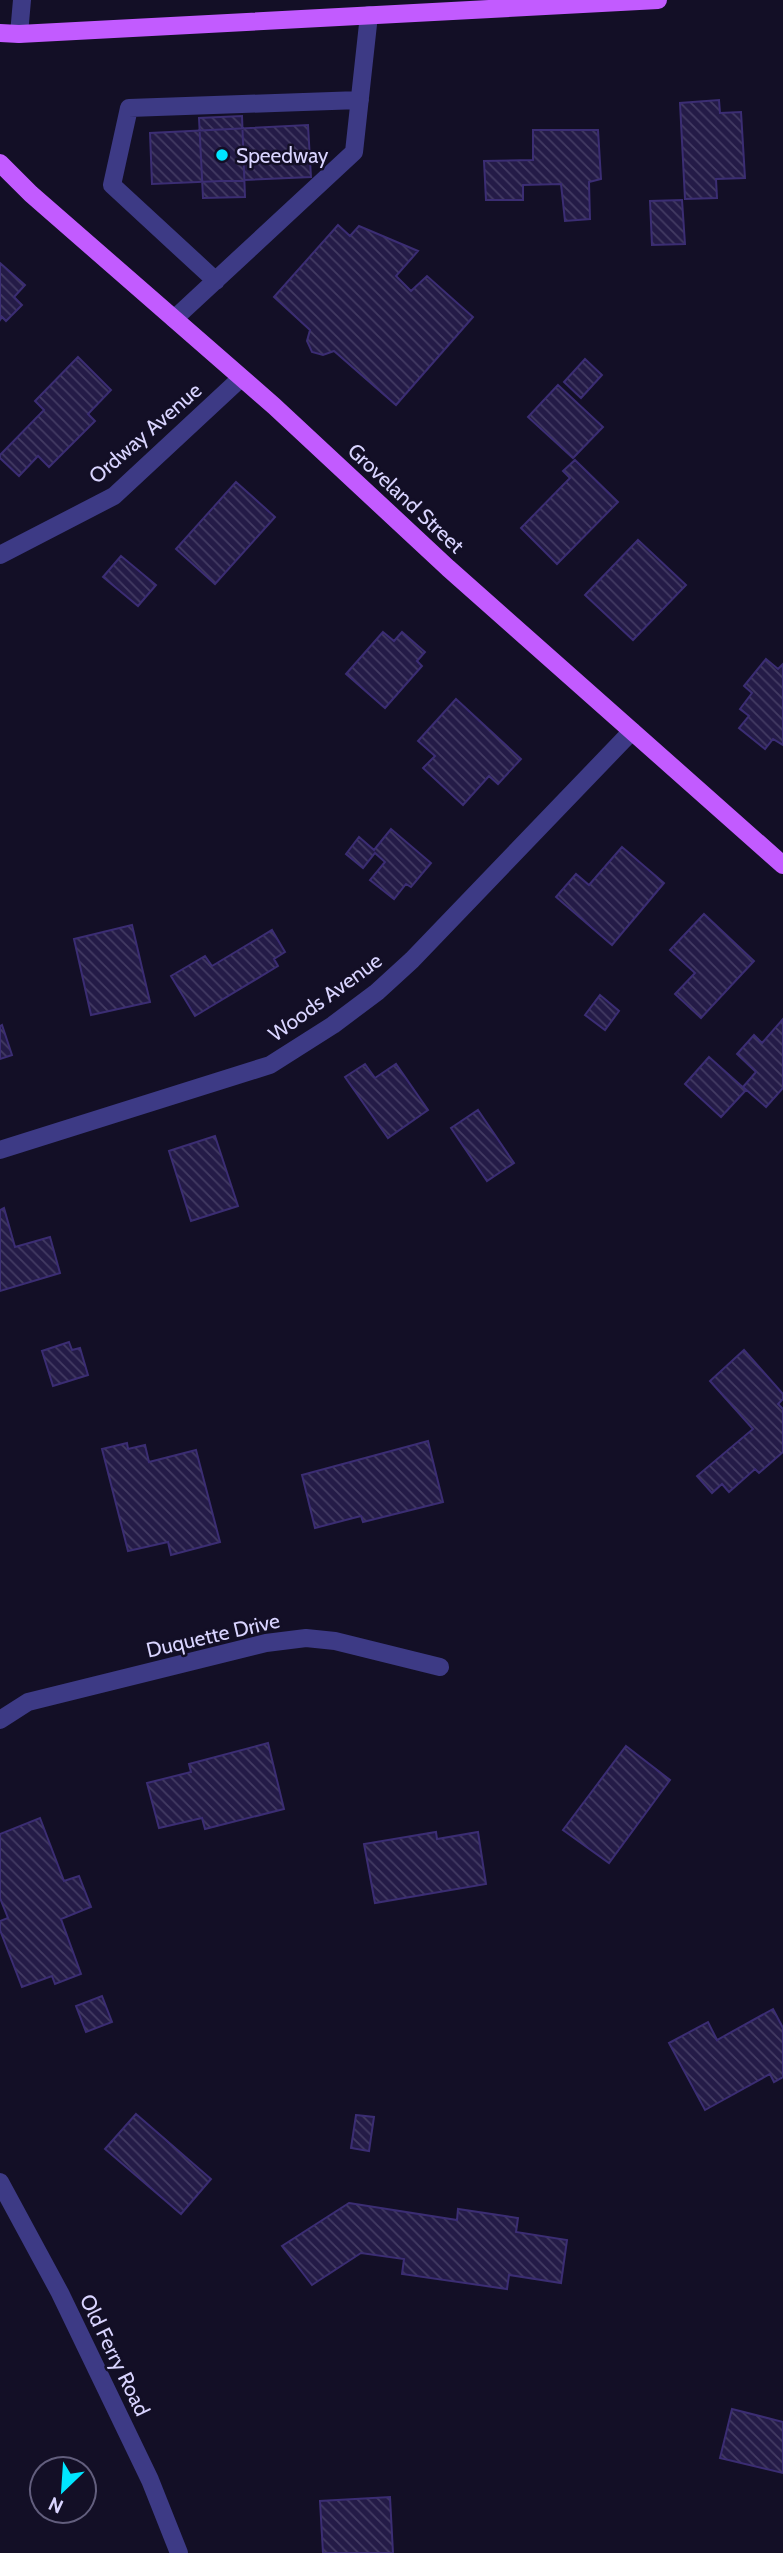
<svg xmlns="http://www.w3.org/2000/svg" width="783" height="2553" font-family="Cabin,sans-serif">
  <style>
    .building { fill: url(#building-back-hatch); stroke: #3b2d73; stroke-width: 2 }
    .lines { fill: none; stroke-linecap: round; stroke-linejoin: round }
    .minor { stroke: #3d3a85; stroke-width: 18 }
    .major { stroke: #c25bff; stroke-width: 18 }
    .poi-dot { fill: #00e5ff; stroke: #130f26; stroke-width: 2.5 }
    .labels { text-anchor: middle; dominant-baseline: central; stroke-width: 5; stroke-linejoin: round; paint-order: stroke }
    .poi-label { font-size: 21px; fill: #d9d4ff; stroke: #130f26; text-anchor: start }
    .street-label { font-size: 21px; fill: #d9d4ff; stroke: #130f26 }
  </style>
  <defs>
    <pattern id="building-back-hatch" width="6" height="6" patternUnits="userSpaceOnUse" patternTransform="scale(1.75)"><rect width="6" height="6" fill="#241b47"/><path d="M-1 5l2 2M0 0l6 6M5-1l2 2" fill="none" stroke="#433b63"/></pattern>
  </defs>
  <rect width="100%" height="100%" fill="#130f26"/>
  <path class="building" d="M719 100 720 113 741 112 745 178 716 179 717 198 685 199 680 103Z
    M242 116 245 197 203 198 199 118Z
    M308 125 311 177 152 184 150 133Z
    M533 130H598L601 179 589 182 590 219 565 221 561 184 523 185V200H486L484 161 533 160Z
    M682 200 685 244 652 245 650 201Z
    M338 225 350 236 359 226 418 251 396 276 411 291 427 276 473 317 396 405 334 351 323 355 312 352 307 341 310 330 274 297Z
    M0 263 25 285 14 297 22 305 6 321 2 317 0 320Z
    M78 357 111 390 88 414 95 421 49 467 38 456 19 476 0 458V455L44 410 35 401Z
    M585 359 602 375 581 398 564 382Z
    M558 385 603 427 573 458 528 417Z
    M575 460 618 502 557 564 521 528 570 478 563 471Z
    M236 482 275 517 215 584 176 549Z
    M638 540 686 585 633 640 585 595Z
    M121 556 156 585 138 606 103 577Z
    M383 632 394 641 402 632 425 652 417 661 422 666 385 708 346 674Z
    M766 659 778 669 783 664V745L773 739 765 749 739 728 749 716 740 709 752 693 744 686Z
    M456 699 521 759 498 784 489 776 463 805 423 768 435 756 418 741Z
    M391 829 431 863 411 887 406 884 394 899 370 880 385 862 375 853 363 868 346 854 359 837 374 850Z
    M622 847 664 883 612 945 556 897 576 874 589 885Z
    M704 914 754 961 701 1018 675 994 695 973 670 950Z
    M132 925 150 1002 91 1015 74 939Z
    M272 930 285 952 274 959 278 966 195 1016 171 976 205 956 212 966Z
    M600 995 619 1011 605 1030 585 1015Z
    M783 1019V1088L766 1107 743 1087 756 1072 737 1054 754 1035 762 1043Z
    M2 1025 12 1055 0 1059V1026Z
    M709 1057 746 1090 721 1117 685 1084Z
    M365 1064 375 1078 396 1064 428 1110 388 1138 345 1077Z
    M478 1110 514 1163 487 1181 451 1128Z
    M215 1136 238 1206 191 1221 169 1151Z
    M4 1208 15 1247 50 1237 60 1273 0 1291V1210Z
    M69 1342 72 1350 80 1348 88 1375 53 1386 42 1351Z
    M744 1350 783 1394V1399L778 1404 783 1409V1452L759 1473 755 1469 729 1492 722 1484 712 1493 697 1476 753 1429 710 1381Z
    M428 1441 443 1502 363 1522 361 1516 315 1528 302 1475Z
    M127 1443 128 1449 145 1445 149 1462 196 1450 220 1542 171 1555 168 1542 128 1551 102 1449Z
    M268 1743 284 1809 205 1829 202 1818 159 1828 147 1783 191 1772 189 1764Z
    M626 1746 670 1780 609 1863 563 1830Z
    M40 1818 64 1881 79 1876 91 1907 61 1919 81 1974 55 1984 52 1976 22 1987 0 1930V1921L8 1918 0 1898V1834Z
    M436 1832 437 1839 478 1832 486 1884 375 1903 364 1844Z
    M102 1996 112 2022 86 2032 76 2006Z
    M773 2009 783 2028V2077L774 2082 770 2074 705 2110 669 2043 708 2022 717 2040Z
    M136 2114 211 2179 181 2214 105 2149Z
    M356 2115 374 2117 369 2151 351 2148Z
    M349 2203 457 2220 458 2209 518 2218 516 2232 567 2240 561 2283 509 2275 507 2289 402 2274 404 2259 361 2253 312 2285 282 2246Z
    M732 2409 783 2422V2473L720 2458Z
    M390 2497 393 2553H323L320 2501Z"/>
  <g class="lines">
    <path class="minor" d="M19 34 22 0
      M216 281 112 185 129 108 360 100
      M174 319 354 152 369 15
      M0 555 114 496 241 378
      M0 1150 270 1065 333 1025 377 992 412 960 632 731
      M0 1720 28 1702 266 1643 306 1638 335 1641 440 1667
      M0 2182 60 2293 150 2480 179 2553"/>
    <path class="major" d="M0 33 19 34 658 0
      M0 163 31 194 274 406 448 568 783 865"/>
  </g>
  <circle class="poi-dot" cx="222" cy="155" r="7"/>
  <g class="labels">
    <g class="poi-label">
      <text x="236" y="155">Speedway</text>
    </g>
    <g class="street-label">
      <text transform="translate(145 433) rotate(-41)">Ordway Avenue</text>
      <text transform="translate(406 498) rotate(43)">Groveland Street</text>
      <text transform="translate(325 997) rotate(-36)">Woods Avenue</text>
      <text transform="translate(213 1635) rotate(-13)">Duquette Drive</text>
      <text transform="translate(115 2355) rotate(64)">Old Ferry Road</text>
    </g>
  </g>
  <g transform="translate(63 2490) rotate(205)"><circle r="33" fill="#130f26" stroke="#625e7d" stroke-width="2"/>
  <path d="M0-5L12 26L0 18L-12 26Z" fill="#00e5ff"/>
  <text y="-10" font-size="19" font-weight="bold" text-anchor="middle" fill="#d9d4ff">N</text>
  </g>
</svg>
